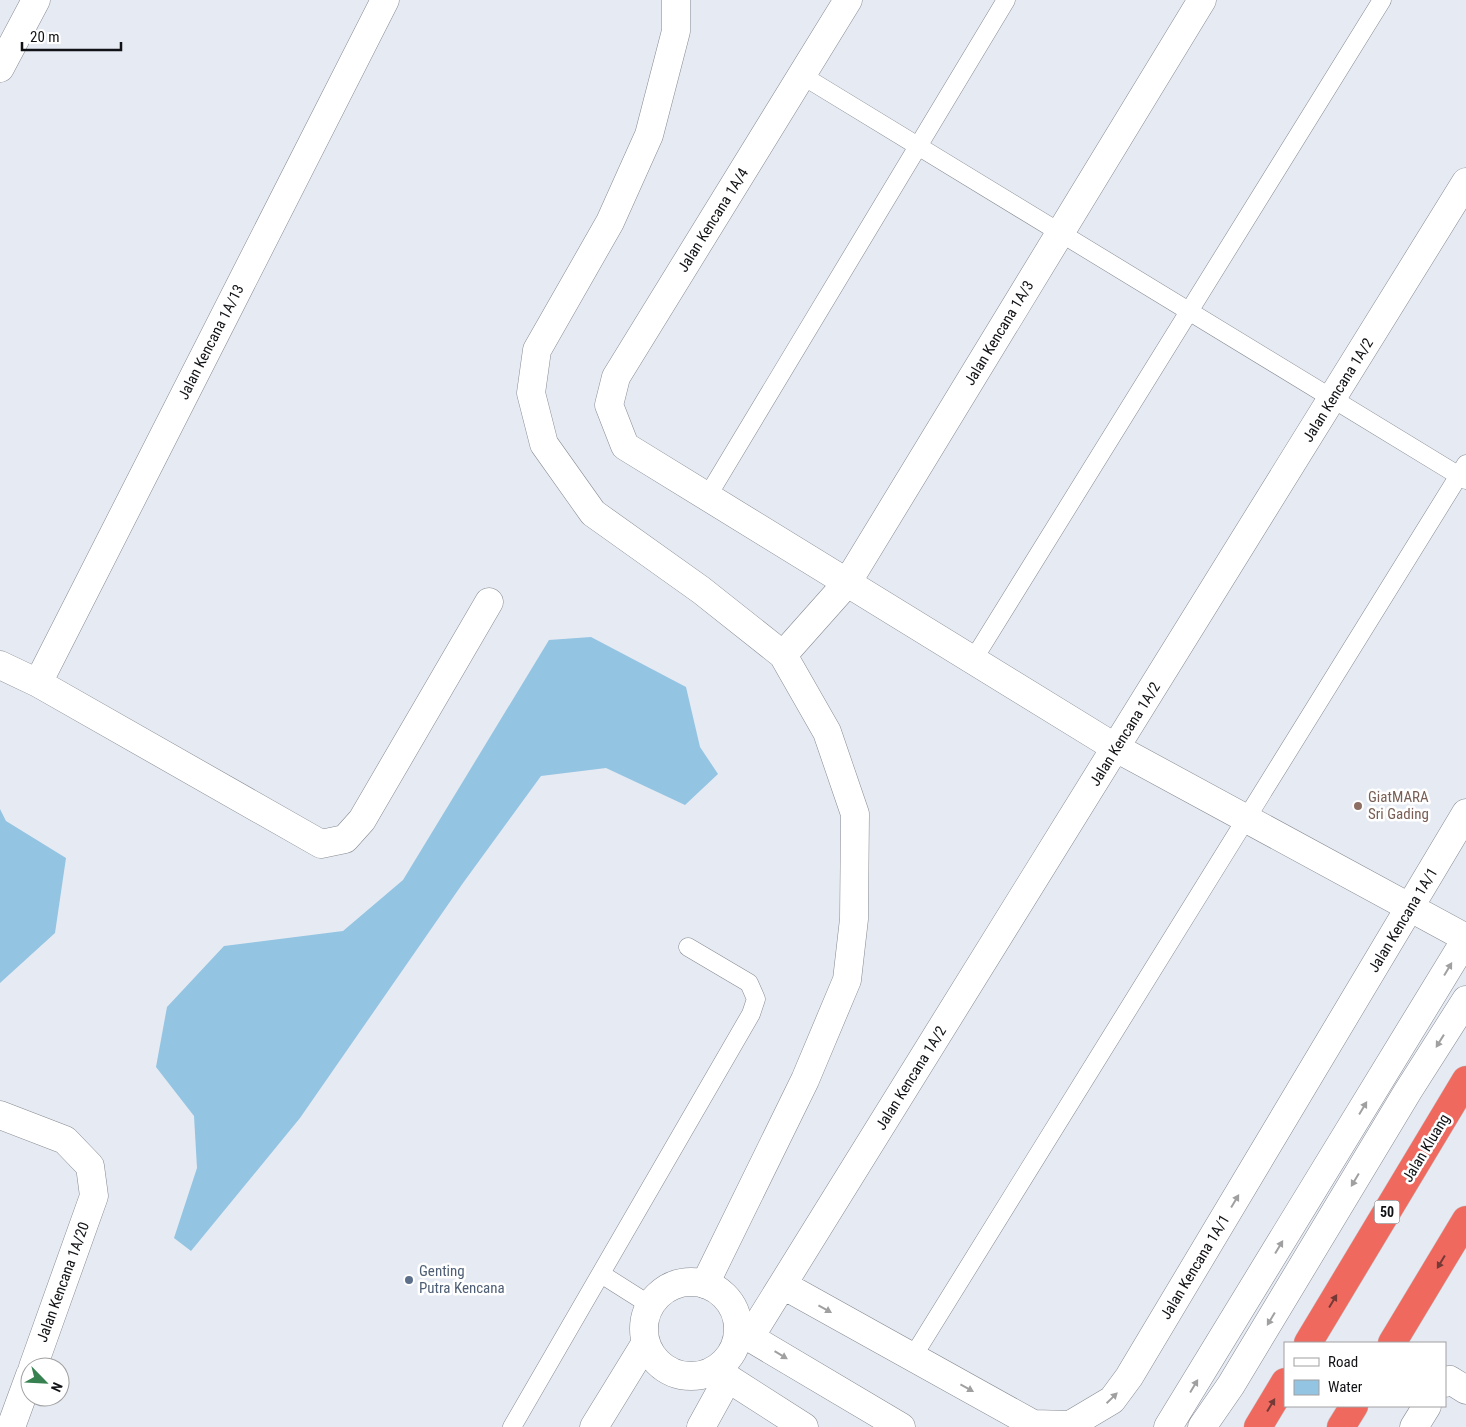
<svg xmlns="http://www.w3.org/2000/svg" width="1466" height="1427" font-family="'Roboto Condensed',sans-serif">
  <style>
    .water { fill: #93c4e2 }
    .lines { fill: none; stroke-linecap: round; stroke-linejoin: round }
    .lane-casing { stroke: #868a92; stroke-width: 19 }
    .street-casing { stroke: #868a92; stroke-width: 29 }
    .secondary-casing { stroke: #868a92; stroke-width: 29 }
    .highway-casing { stroke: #c6c6c7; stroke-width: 29 }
    .lane { stroke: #fff; stroke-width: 18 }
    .street { stroke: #fff; stroke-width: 28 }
    .secondary { stroke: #fff; stroke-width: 28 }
    .highway { stroke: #ef695f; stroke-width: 28 }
    .oneway { fill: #a0a0a1 }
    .oneway2 { fill: #753936 }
    .education-dot { fill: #8d6e63; stroke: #fff; stroke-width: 2 }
    .service-dot { fill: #5c6f8a; stroke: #fff; stroke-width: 2 }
    .labels { text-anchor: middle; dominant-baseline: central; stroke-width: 5; stroke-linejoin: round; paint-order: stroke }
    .shield { fill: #fff; stroke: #58595b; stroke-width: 1 }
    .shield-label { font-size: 14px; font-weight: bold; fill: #111215 }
    .street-label { font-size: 15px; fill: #111215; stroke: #fff }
    .education-label { font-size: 15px; fill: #785e54; stroke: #fff; text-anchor: start }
    .service-label { font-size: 15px; fill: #4e5e75; stroke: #fff; text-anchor: start }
  </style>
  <rect width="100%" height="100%" fill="#e6eaf3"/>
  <path class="water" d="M591 637 686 687 700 747 718 774 685 805 606 768 541 776 463 883 300 1118 191 1251 174 1238 197 1168 194 1116 156 1067 167 1007 224 946 343 931 403 880 549 640Z
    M0 809 6 821 66 858 55 933 0 983Z"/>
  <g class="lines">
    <defs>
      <path id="lane" d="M803 76 1466 480
        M707 497 1006 0
        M973 660 1382 0
        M601 1274 650 1305
        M912 1358 1466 464
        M512 1427 751 1014 756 999 749 983 688 947"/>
      <path id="street" d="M676 0V31L649 135 610 222 537 350 531 393 544 444 593 513 701 590 783 655 827 732 855 814 854 919 847 980 805 1080 705 1284
        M848 0 616 377 609 405 625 446 1116 748 1466 938
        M0 68 36 0
        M783 655 847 583 1202 0
        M0 665 38 683 321 844 345 839 362 820 489 602
        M38 683 385 0
        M0 1115 65 1140 90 1166 94 1196 33 1367
        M783 1285 1033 1424 1070 1425 1112 1400 1129 1377 1466 813
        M750 1337 1466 182
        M1445 1383 1450 1380 1466 1390
        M11 1427 30 1375
        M701 1427 728 1378
        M1414 1427 1427 1406"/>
      <path id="secondary" d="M644 1329a47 47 0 1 1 94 0a47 47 0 1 1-94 0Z
        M739 1331 901 1427
        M715 1370 804 1427
        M594 1427 645 1344
        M1168 1427 1466 939
        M1202 1427 1231 1385 1408 1091 1466 1000"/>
      <path id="highway" d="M1308 1343 1466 1080
        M1392 1343 1466 1220
        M1258 1427 1285 1382
        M1341 1427 1354 1406"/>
    </defs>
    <use href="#lane" class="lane-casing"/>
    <use href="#street" class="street-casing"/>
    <use href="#secondary" class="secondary-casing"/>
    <use href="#highway" class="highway-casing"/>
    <use href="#lane" class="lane"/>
    <use href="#street" class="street"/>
    <use href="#secondary" class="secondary"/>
    <use href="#highway" class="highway"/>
  </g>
  <defs><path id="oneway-solid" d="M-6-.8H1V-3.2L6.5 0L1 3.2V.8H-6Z" transform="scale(1.25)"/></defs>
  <g class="oneway">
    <use href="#oneway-solid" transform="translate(1448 969) rotate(-59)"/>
    <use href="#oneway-solid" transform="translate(1440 1041) rotate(122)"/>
    <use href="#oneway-solid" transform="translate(1363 1108) rotate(-59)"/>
    <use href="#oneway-solid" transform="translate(1355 1180) rotate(121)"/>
    <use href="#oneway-solid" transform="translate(1235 1201) rotate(-59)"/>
    <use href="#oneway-solid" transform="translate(1279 1247) rotate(-59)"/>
    <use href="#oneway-solid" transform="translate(825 1309) rotate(29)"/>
    <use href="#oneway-solid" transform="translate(1271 1319) rotate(121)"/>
    <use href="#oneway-solid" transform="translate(781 1355) rotate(31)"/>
    <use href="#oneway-solid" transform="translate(1194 1386) rotate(-59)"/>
    <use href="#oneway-solid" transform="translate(967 1388) rotate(29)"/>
    <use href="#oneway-solid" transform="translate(1112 1398) rotate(-44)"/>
  </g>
  <g class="oneway2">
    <use href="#oneway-solid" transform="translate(1441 1262) rotate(121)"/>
    <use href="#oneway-solid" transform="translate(1333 1301) rotate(-59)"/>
    <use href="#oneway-solid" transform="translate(1271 1405) rotate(-59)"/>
  </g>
  <circle class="education-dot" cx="1358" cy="806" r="5"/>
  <circle class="service-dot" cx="409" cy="1280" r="5"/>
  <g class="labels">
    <rect class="shield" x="1374.5" y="1200.5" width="25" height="23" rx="4"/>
    <g class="shield-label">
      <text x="1387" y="1212">50</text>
    </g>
    <g class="street-label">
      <text transform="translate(713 220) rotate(-58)">Jalan Kencana 1A/4</text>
      <text transform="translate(999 333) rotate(-59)">Jalan Kencana 1A/3</text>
      <text transform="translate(211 342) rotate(-63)">Jalan Kencana 1A/13</text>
      <text transform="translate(1338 390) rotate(-58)">Jalan Kencana 1A/2</text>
      <text transform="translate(1125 734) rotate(-58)">Jalan Kencana 1A/2</text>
      <text transform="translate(1403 920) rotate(-59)">Jalan Kencana 1A/1</text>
      <text transform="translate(911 1078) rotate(-58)">Jalan Kencana 1A/2</text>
      <text transform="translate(1426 1148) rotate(-59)">Jalan Kluang</text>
      <text transform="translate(1195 1267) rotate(-59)">Jalan Kencana 1A/1</text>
      <text transform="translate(63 1282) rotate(-70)">Jalan Kencana 1A/20</text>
    </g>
    <g class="education-label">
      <text x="1368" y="797">GiatMARA<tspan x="1368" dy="17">Sri Gading</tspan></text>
    </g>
    <g class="service-label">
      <text x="419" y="1271">Genting<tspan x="419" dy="17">Putra Kencana</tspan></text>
    </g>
  </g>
  <rect x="1284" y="1342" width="162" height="65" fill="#ffffff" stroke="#a0a0a1"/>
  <rect x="1294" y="1358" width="25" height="8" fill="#ffffff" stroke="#a0a0a1"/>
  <text x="1328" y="1367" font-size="15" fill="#111215">Road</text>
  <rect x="1294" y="1380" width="25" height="15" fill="#93c4e2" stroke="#a0a0a1"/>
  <text x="1328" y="1392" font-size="15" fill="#111215">Water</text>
  <g transform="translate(45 1382) rotate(114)"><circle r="24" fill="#ffffff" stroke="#a0a0a1"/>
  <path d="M0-4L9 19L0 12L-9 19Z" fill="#36814f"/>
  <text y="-8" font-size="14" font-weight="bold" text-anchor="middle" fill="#111215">N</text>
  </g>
  <path d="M22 42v8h99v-8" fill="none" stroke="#111215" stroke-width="2.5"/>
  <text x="30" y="42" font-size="15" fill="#111215" stroke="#ffffff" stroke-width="4" paint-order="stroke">20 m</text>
</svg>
